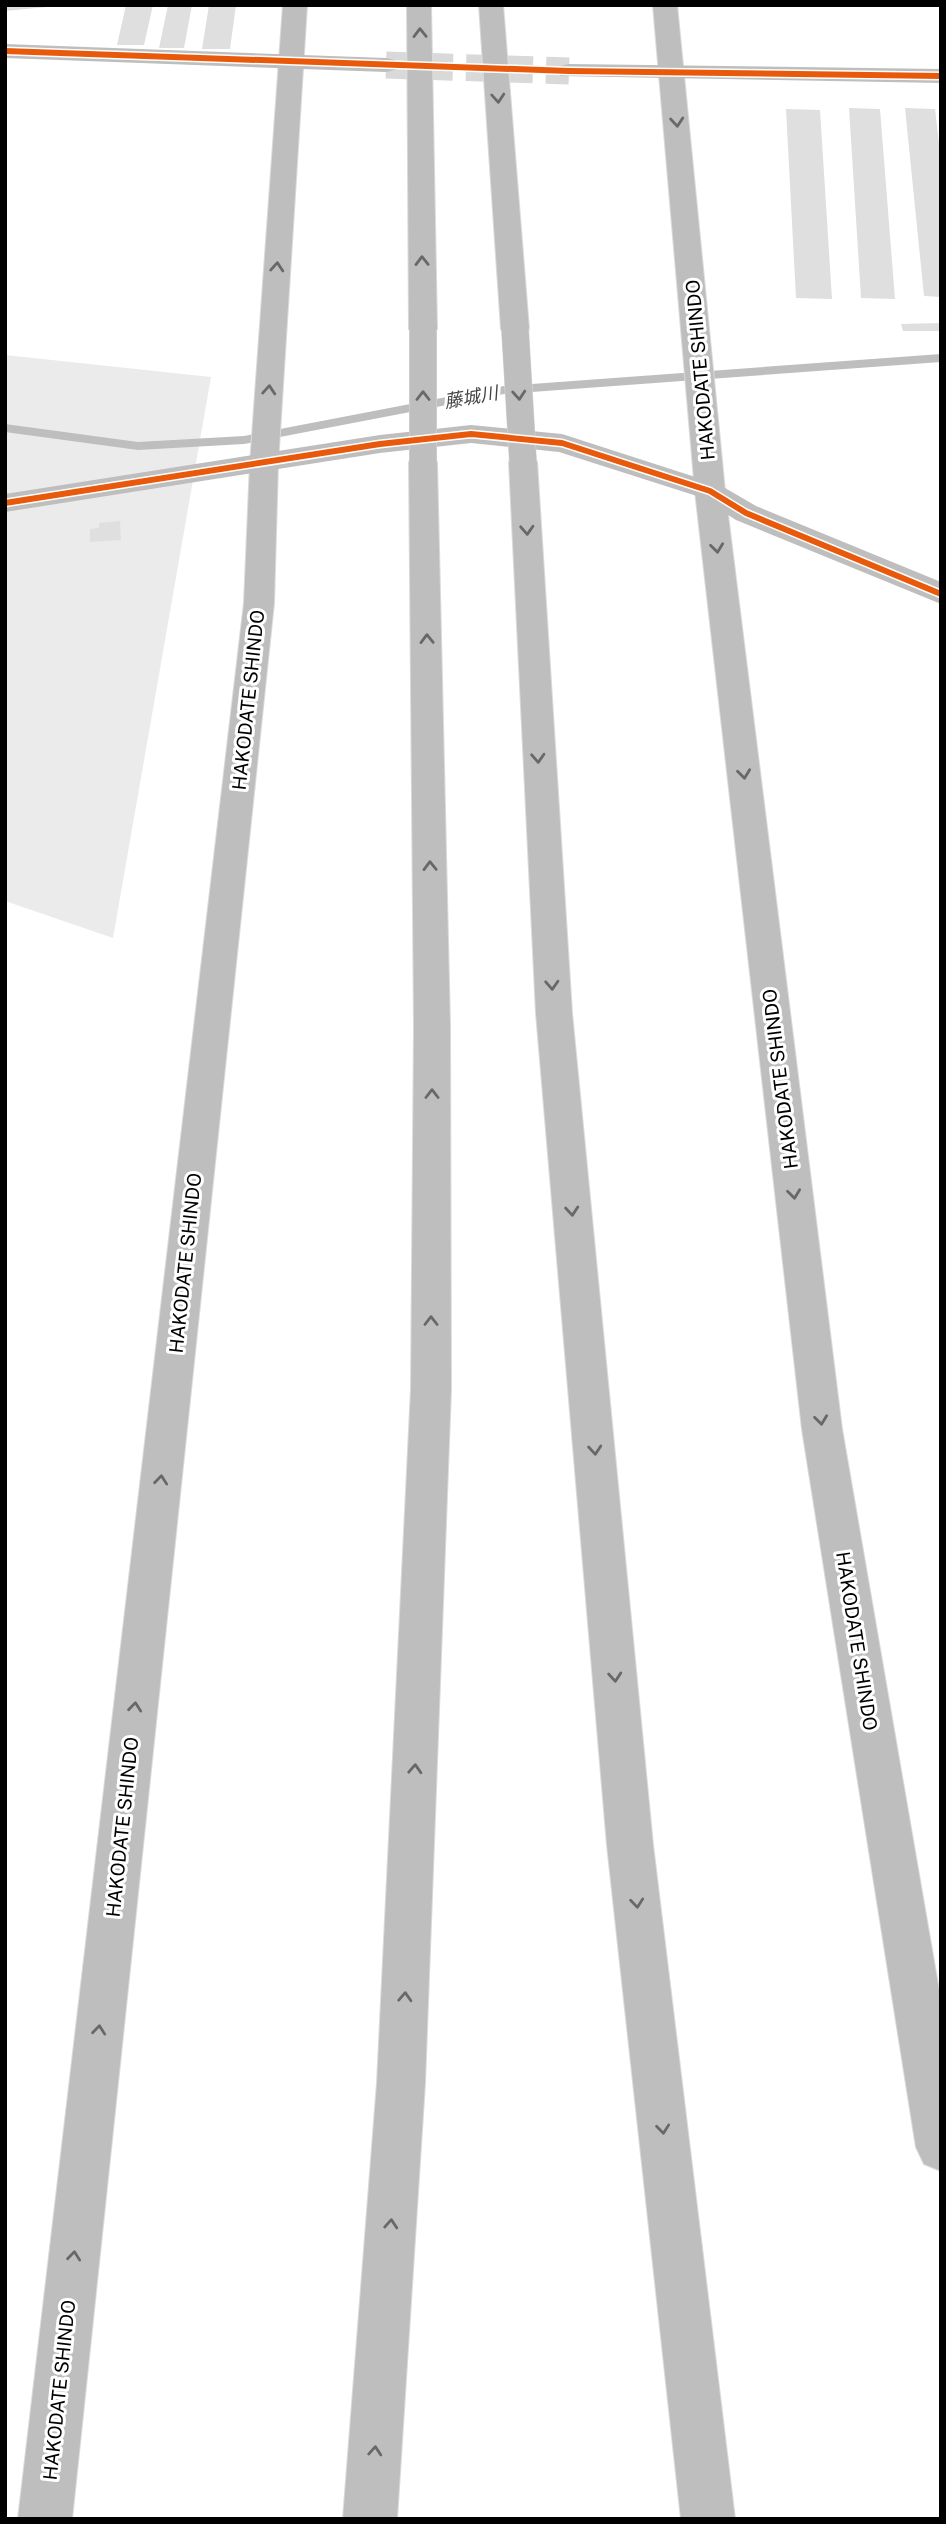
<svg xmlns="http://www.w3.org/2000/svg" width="946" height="2524" font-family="'Public Sans','Noto Sans JP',sans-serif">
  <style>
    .green { fill: #ebebeb }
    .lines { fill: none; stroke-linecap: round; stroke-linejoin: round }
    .stream { fill: #bebebe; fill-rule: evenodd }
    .building { fill: #dfdfdf }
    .minor-tunnel { stroke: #d9d9d9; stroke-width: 27; stroke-dasharray: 27 13; stroke-linecap: butt }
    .highway-casing { stroke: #dbdbdb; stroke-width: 2 }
    .minor { fill: #bebebe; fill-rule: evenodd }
    .highway { fill: #bebebe; fill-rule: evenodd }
    .highway-bridge-casing { stroke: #dbdbdb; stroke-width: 28; stroke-linecap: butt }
    .highway-bridge { stroke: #bebebe; stroke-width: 27 }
    .cycleway-casing { stroke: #fff; stroke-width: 9 }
    .cycleway { stroke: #e8590c; stroke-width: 6 }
    .oneway { stroke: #686868 }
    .labels { text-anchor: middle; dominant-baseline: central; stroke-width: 6; stroke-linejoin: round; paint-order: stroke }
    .far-water-label { font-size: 18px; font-style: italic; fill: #434343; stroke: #fff }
    .street-label { font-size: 19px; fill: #000; stroke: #fff }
  </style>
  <rect width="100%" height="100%" fill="#fff"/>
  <path class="green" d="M5 355 211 377 113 938 5 901Z"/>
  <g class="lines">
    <path class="stream" d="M941 354V362L504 394 244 444 138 450 5 432V424L138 442 244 436 504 386Z"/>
  </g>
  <path class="building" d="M5 5H47V7L5 11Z
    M126 5H153L144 45H117Z
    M168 5H192L184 48H159Z
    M209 5H236L230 49H202Z
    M849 108 880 109 895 299 861 298Z
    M905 108 935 109 941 161V297L924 296Z
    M786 109 820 110 832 299 796 298Z
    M941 323V331H903L901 324Z
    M120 521 121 540 90 542V529L99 528V523Z"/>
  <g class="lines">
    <path class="minor-tunnel" d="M386 65 569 71"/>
    <defs>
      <path id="highway" d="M283 5H307L278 464 274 603 72 2519H18L244 603 250 464Z
        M407 5H431L437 329 433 335H413L409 329Z
        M479 5H503L529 329 525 335H505L501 329Z
        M653 5H677L725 491 842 1429 941 2002V2171L924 2164 916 2147 802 1429 695 491Z
        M423 453 433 456 437 462 450 1026 451 1389 425 2083 397 2519H343L377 2083 411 1389 414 1026 409 462 413 456Z
        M523 453 533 456 537 462 572 1013 653 1845 735 2519H681L607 1845 536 1013 509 462 513 456Z"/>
    </defs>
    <use href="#highway" class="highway-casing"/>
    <path class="minor" d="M5 44 386 58 395 60 398 65 395 70 386 72 5 58Z
      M569 64 941 69V83L560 76 557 71 560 66Z
      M471 425 562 434 720 485 756 506 941 582V604L736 520 700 497 559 452 471 443 380 453 5 512V494L380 435Z"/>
    <use href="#highway" class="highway"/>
    <defs>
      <path id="highway-bridge" d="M423 329V462
        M515 329 523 462"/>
    </defs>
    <use href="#highway-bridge" class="highway-bridge-casing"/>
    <use href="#highway-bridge" class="highway-bridge"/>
    <defs>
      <path id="cycleway" d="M5 51 569 71 941 76
        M5 503 380 444 471 434 562 443 710 491 746 513 941 594"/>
    </defs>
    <use href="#cycleway" class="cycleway-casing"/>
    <use href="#cycleway" class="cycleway"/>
  </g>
  <defs><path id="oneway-chevron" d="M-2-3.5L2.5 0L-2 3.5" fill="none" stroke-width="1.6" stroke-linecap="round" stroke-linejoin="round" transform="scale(1.75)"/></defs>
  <g class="oneway">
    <use href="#oneway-chevron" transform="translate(420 33) rotate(-91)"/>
    <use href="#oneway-chevron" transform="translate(498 98) rotate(86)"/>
    <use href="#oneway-chevron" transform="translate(677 122) rotate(85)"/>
    <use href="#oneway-chevron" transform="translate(422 261) rotate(-91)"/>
    <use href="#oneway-chevron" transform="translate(277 267) rotate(-86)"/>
    <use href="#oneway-chevron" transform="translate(269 390) rotate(-86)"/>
    <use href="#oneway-chevron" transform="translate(519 395) rotate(86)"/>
    <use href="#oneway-chevron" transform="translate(423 396) rotate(-90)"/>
    <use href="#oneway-chevron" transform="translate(527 530) rotate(87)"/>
    <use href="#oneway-chevron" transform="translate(717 548) rotate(83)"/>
    <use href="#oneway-chevron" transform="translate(427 639) rotate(-91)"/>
    <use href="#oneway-chevron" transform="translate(538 758) rotate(87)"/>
    <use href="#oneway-chevron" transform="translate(744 774) rotate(83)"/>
    <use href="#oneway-chevron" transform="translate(430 866) rotate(-91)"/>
    <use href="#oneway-chevron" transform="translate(552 985) rotate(87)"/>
    <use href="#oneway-chevron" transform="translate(432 1094) rotate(-90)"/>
    <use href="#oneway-chevron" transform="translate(794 1194) rotate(83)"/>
    <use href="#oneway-chevron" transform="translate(572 1211) rotate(85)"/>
    <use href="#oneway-chevron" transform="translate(431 1321) rotate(-90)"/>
    <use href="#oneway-chevron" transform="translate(821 1420) rotate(83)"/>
    <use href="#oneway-chevron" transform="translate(595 1450) rotate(85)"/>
    <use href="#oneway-chevron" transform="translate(161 1480) rotate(-84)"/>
    <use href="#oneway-chevron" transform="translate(615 1677) rotate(85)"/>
    <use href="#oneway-chevron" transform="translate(135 1707) rotate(-84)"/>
    <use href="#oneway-chevron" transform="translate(415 1769) rotate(-87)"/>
    <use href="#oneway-chevron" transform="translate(637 1903) rotate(84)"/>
    <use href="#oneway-chevron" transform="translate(405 1997) rotate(-87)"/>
    <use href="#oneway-chevron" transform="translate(99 2030) rotate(-84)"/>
    <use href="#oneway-chevron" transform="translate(663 2129) rotate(84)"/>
    <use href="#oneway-chevron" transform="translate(391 2224) rotate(-86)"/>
    <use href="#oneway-chevron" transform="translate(74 2256) rotate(-84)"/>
    <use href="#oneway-chevron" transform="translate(375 2451) rotate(-86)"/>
  </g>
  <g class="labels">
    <g class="far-water-label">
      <text transform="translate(471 397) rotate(-10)">藤城川</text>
    </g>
    <g class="street-label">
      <text transform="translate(700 370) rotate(-95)">HAKODATE SHINDO</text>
      <text transform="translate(248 700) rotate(-84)">HAKODATE SHINDO</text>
      <text transform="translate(780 1079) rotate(-97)">HAKODATE SHINDO</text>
      <text transform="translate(185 1263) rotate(-84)">HAKODATE SHINDO</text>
      <text transform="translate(857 1641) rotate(81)">HAKODATE SHINDO</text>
      <text transform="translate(122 1827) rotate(-84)">HAKODATE SHINDO</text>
      <text transform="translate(59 2390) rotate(-84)">HAKODATE SHINDO</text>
    </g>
  </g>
  <rect width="946" height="2524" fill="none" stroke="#000000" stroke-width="14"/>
</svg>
